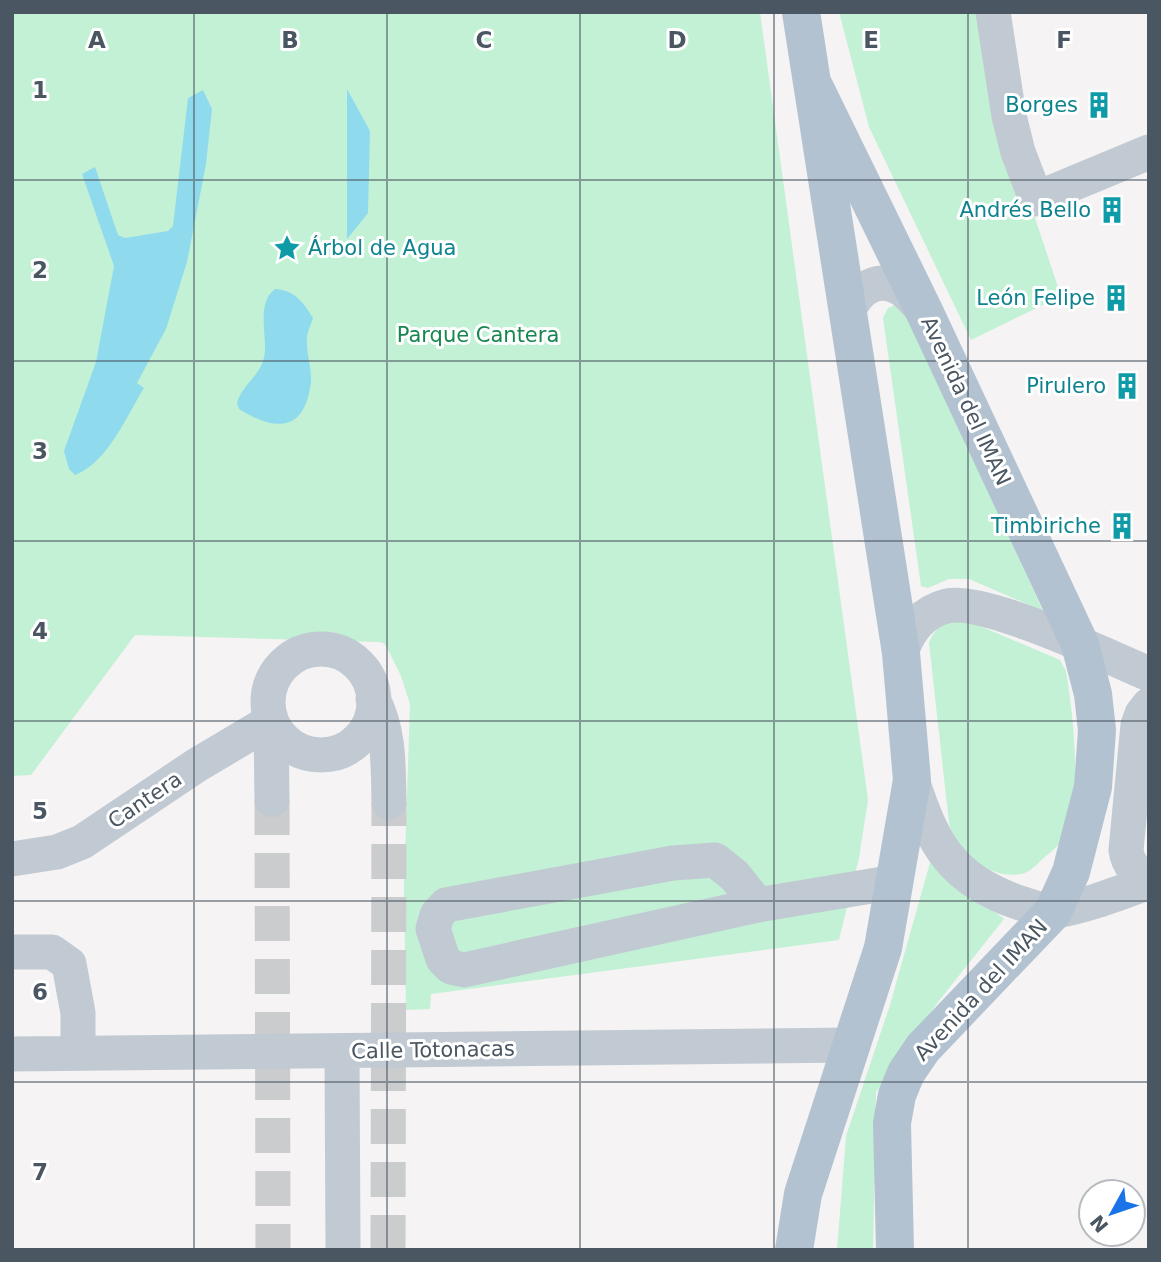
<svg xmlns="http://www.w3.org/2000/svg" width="1161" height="1262" font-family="'DejaVu Sans',sans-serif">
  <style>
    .green { fill: #c3f1d5 }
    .water { fill: #90daee }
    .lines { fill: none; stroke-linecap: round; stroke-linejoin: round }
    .minor-tunnel { stroke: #caccce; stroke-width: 35; stroke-dasharray: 35 18; stroke-linecap: butt }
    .minor { stroke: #c1cad2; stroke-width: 35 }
    .major { stroke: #b3c2d1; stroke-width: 38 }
    .grid { fill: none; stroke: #4a5661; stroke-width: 2; stroke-opacity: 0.55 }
    .labels { text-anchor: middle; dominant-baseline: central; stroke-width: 6; stroke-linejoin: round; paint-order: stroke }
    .culture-label { font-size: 21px; fill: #0d838f; stroke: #fff; text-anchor: end }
    .park-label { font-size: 21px; fill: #17864f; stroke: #fff }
    .street-label { font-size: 21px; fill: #4a5661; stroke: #fff }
    .grid-label { font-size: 23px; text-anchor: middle; font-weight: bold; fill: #4a5661; stroke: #fff; stroke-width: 6; stroke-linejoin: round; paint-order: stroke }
  </style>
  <rect width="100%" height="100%" fill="#f5f3f3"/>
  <path class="green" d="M12 12H760L868 800 859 858 839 940 431 994 430 1009 406 1010 404 887 410 704 401 676 385 644 379 642 135 635 31 775 12 776Z
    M839 12H990L1011 146 1061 296 971 340 869 127Z
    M895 305 908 316 1043 611 969 579H949L928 588 921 586 883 318 888 308Z
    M966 620 1060 660 1066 671C1073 712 1082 791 1067 831 1063 841 1055 849 1047 855 1040 861 1030 873 1021 874 990 880 956 852 949 823L929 643C935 625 949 622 966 620Z
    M931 859 1004 919 938 1002 876 1092 873 1250H837L846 1136 890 1005Z"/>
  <path class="water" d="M347 89 370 131 368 213 347 239Z
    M203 90 212 109 206 164 187 262 166 329 137 383 144 388C126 417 108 462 75 475L69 469 64 451 96 362 114 266 82 174 95 167 118 235 125 238 168 231 173 226 188 98Z
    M275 289C295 290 303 302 313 318 311 325 307 332 307 338 306 353 312 368 311 382 305 432 276 432 239 409L237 403C243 382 263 376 265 351 266 332 257 302 275 289Z"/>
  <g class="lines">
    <path class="minor-tunnel" d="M272 800 273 1250
      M388 1250 389 802"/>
    <path class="minor" d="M993 12 1009 116 1018 152 1036 199 1149 152
      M849 311C857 288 881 274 903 290 911 296 917 304 924 311
      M268 702a53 53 0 1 1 106 0a53 53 0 1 1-106 0Z
      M901 653C908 631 922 612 947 606 984 597 1109 657 1149 674
      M373 699C390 734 388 764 389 802
      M1149 705 1142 714 1138 725 1126 850C1128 865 1136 872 1149 880
      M271 721 272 800
      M912 780C933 845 952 880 1020 903 1030 906 1046 912 1056 911 1087 906 1119 893 1149 882
      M12 859 57 852 82 842 197 765 271 721
      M758 905 735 876 715 860 673 863 446 905 437 915 433 929 443 959 451 967 464 970 758 905 895 882
      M12 952H52L69 964 78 1013V1053
      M342 1051 343 1250
      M12 1054 853 1045"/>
    <path class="major" d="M812 82 924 311 1080 644 1093 694 1097 730 1093 787 1071 872 1053 912 923 1048 906 1073 897 1095 892 1123 895 1250
      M794 1250 803 1194 883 948 912 780 901 653 801 12"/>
  </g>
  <path class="grid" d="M194 12V1250M387 12V1250M580 12V1250M774 12V1250M968 12V1250M12 180H1149M12 361H1149M12 541H1149M12 721H1149M12 901H1149M12 1082H1149"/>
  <defs>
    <symbol id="building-bare" viewBox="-9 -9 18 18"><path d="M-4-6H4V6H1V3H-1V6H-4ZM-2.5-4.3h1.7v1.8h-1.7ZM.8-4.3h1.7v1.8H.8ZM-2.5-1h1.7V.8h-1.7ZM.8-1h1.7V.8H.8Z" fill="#0f9aa8" stroke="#fff" stroke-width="2.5" paint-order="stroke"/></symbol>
    <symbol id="sight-bare" viewBox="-9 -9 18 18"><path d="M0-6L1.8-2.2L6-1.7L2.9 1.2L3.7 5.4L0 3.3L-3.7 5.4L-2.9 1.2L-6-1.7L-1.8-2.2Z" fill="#0f9aa8" stroke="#fff" stroke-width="2.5" paint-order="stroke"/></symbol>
  </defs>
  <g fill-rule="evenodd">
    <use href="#building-bare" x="1080" y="86" width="38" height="38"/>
    <use href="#building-bare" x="1093" y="191" width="38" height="38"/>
    <use href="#sight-bare" x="268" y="229" width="38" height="38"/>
    <use href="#building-bare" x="1097" y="279" width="38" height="38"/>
    <use href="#building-bare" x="1108" y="367" width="38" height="38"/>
    <use href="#building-bare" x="1103" y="507" width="38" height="38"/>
  </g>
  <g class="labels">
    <g class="culture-label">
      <text x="1078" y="105">Borges</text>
      <text x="1091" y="210">Andrés Bello</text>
      <text x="308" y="248" text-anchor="start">Árbol de Agua</text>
      <text x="1095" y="298">León Felipe</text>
      <text x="1106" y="386">Pirulero</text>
      <text x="1101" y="526">Timbiriche</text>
    </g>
    <g class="park-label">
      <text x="478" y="335">Parque Cantera</text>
    </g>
    <g class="street-label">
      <text transform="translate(966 401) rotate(65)">Avenida del IMAN</text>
      <text transform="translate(145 800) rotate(-34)">Cantera</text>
      <text transform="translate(981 990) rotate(-47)">Avenida del IMAN</text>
      <text transform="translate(433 1050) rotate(-1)">Calle Totonacas</text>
    </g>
  </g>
  <g class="grid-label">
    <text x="97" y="48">A</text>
    <text x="290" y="48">B</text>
    <text x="484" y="48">C</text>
    <text x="677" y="48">D</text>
    <text x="871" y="48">E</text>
    <text x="1064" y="48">F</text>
    <text x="40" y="98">1</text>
    <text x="40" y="278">2</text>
    <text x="40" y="459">3</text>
    <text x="40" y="639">4</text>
    <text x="40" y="819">5</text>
    <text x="40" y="1000">6</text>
    <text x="40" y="1180">7</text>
  </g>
  <rect width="1161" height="1262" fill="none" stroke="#4a5661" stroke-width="28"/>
  <g transform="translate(1112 1213) rotate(230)"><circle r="33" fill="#ffffff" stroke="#b7bbc0" stroke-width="2"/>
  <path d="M0-5L12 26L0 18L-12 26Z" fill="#1a73e8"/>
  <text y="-10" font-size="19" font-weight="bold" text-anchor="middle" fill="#4a5661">N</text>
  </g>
</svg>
